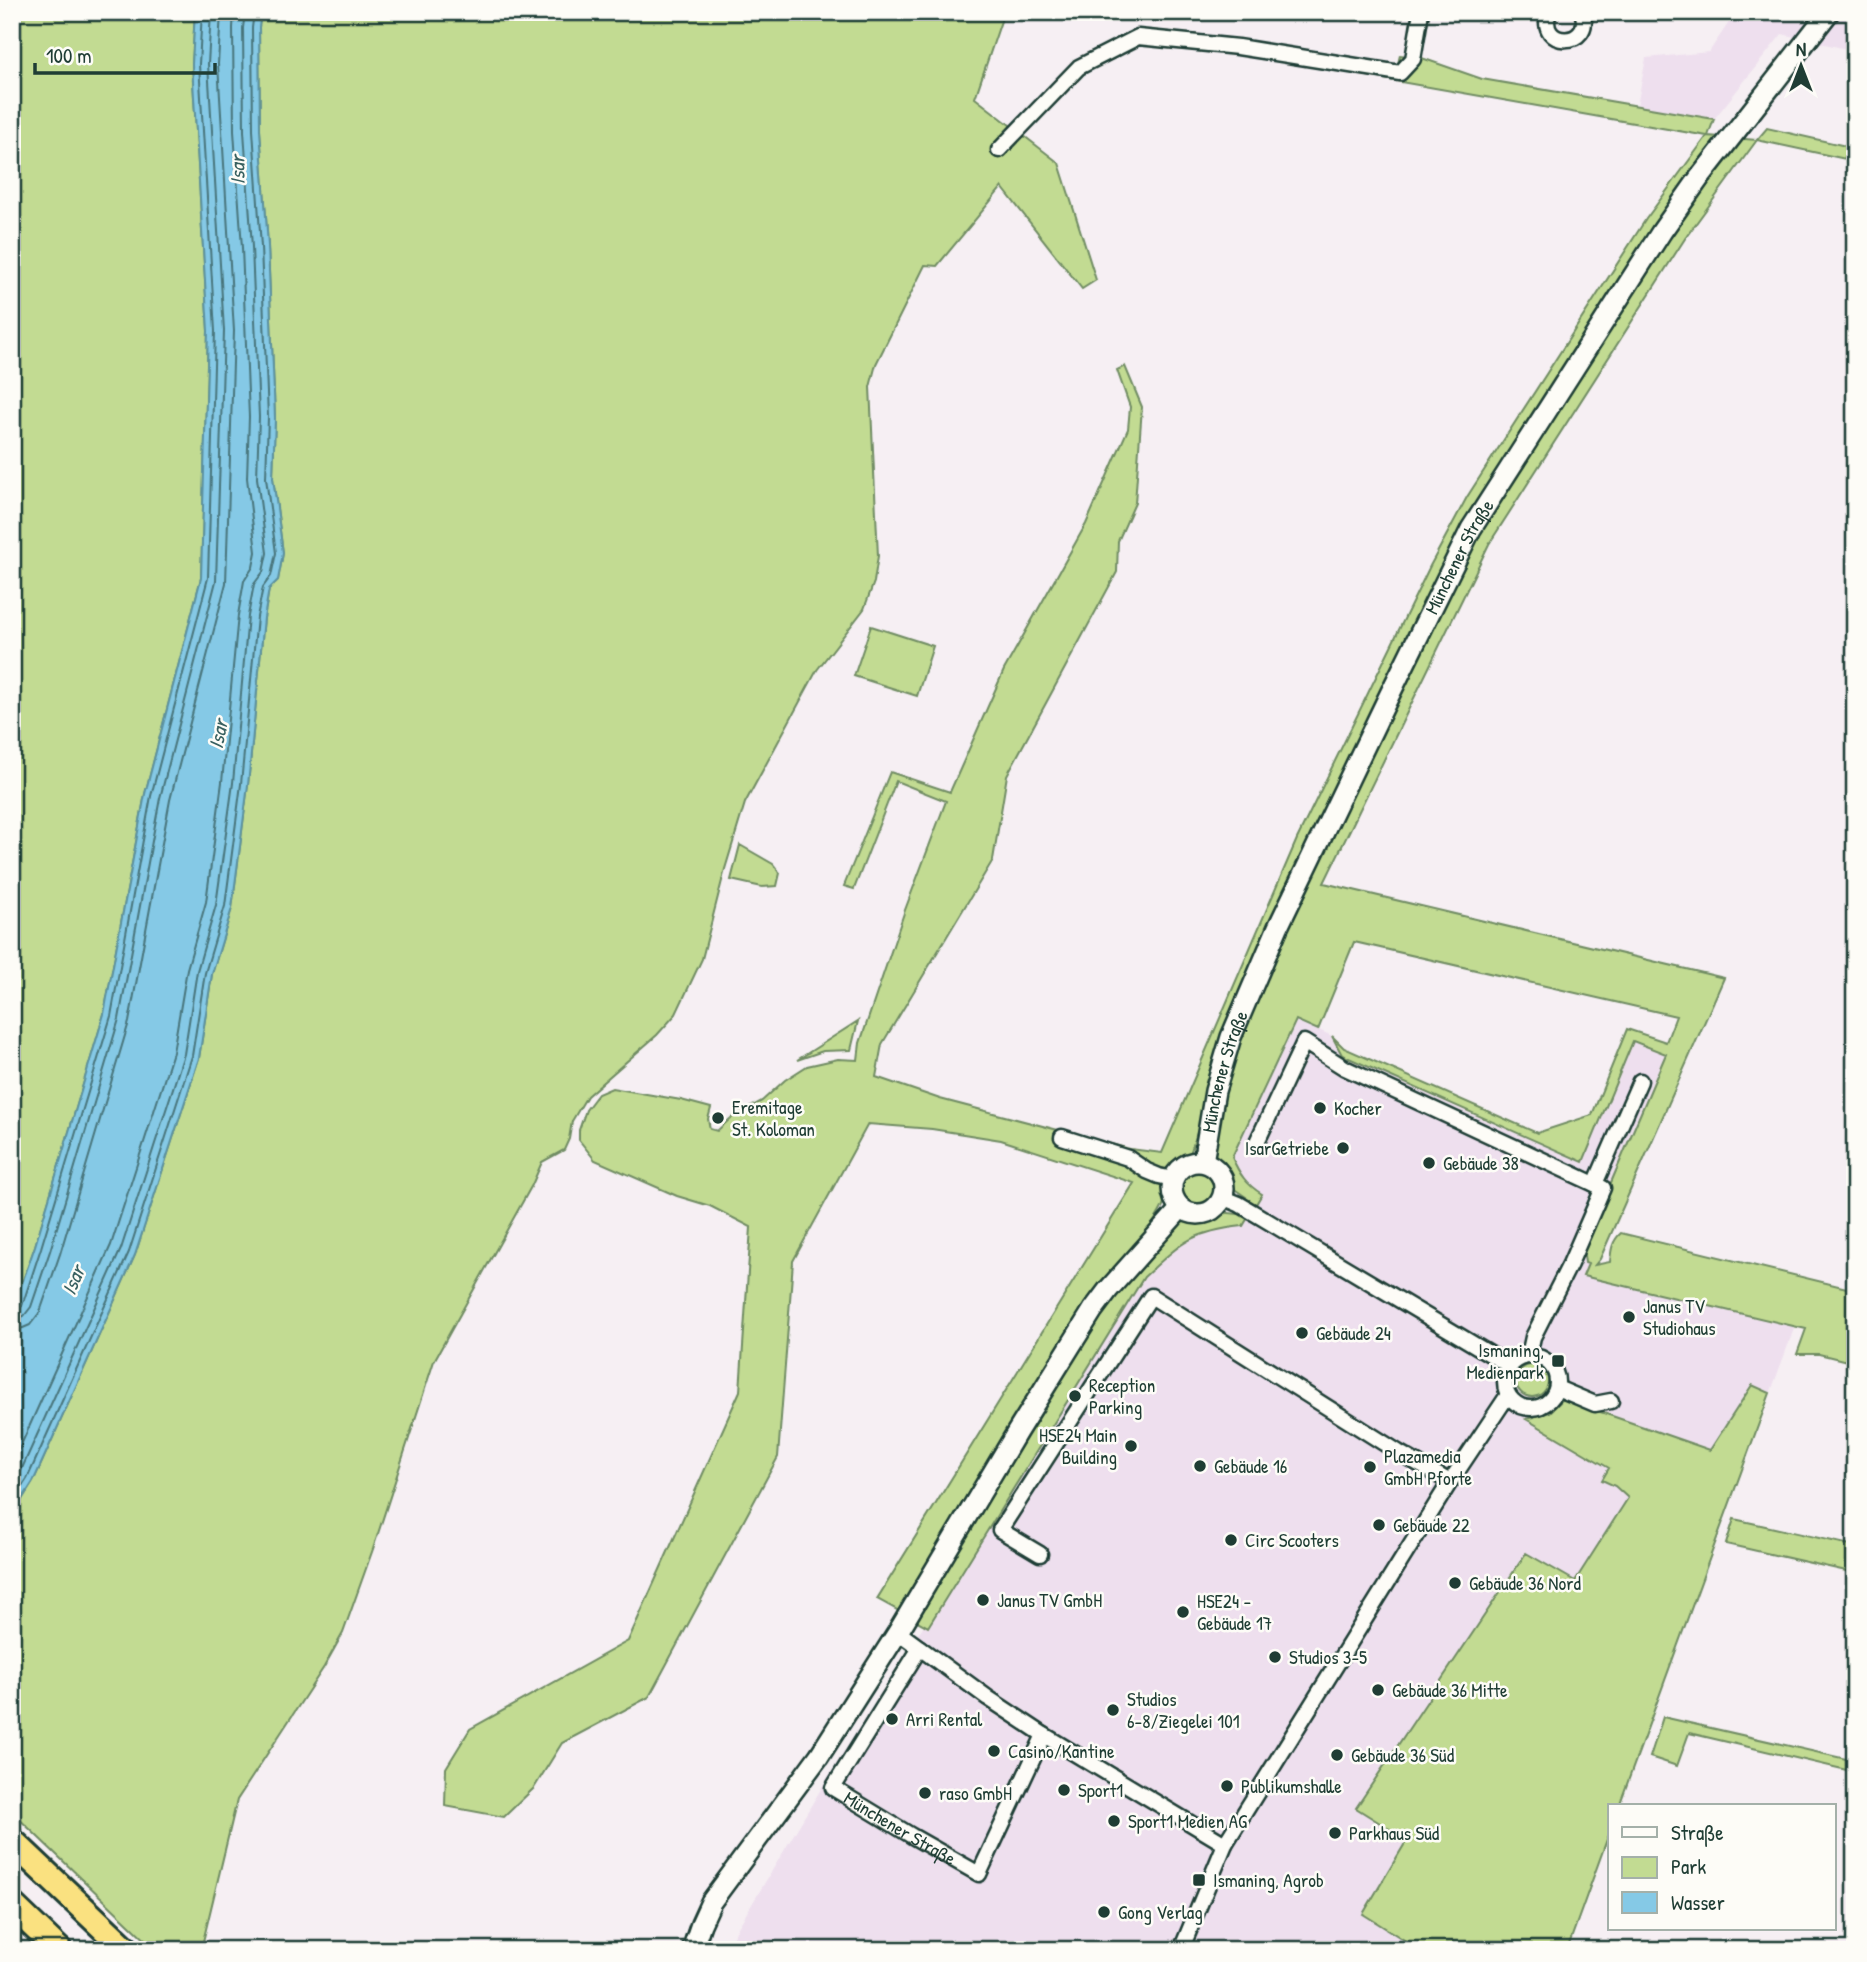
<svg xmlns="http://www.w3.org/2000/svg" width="1867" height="1962" font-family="'Patrick Hand',sans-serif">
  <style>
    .built { fill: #eedfee }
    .green { fill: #c2db92; stroke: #708c63; stroke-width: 2; fill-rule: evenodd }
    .water { fill: #85c9e6; stroke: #5c919f; stroke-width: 2 }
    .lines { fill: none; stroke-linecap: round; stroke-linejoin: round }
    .shore { stroke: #48757b; stroke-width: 2 }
    .minor-casing { stroke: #1f3d34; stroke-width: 19 }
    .secondary-casing { stroke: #1f3d34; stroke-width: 24 }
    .motorway-casing { stroke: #1f3d34; stroke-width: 30 }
    .minor { stroke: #fdfcf7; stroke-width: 14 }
    .secondary { stroke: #fdfcf7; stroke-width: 19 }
    .motorway { stroke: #fae180; stroke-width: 24 }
    .poi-dot { fill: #1f3d34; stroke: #fdfcf7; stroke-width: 2.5 }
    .labels { text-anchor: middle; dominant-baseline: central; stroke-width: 5; stroke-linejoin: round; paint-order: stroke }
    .street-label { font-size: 19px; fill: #1f3d34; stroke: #fdfcf7 }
    .poi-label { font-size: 19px; fill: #1f3d34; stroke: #fdfcf7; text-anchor: start }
    .water-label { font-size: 21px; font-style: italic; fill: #386060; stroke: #fdfcf7 }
  </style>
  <rect width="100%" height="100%" fill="#f6eff3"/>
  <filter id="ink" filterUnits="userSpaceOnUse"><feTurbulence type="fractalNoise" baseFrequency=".0143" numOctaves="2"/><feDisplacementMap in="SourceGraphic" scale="14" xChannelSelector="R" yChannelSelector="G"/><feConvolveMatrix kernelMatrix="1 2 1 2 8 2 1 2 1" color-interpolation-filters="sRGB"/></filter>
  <g filter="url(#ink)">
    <path class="built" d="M1736 12H1855V51L1782 34 1714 119 1637 106 1646 58 1709 52Z
      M1297 1020 1332 1036 1345 1055 1581 1155 1630 1037 1679 1055 1583 1276 1795 1326 1619 1806H1610V1831L1567 1950 725 1949 836 1764 1144 1277 1180 1244 1190 1238 1220 1228 1243 1226 1262 1194 1250 1187 1239 1172 1232 1158Z"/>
    <path class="green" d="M12 12H195L192 64 208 331 201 578 145 794 104 1014 35 1246 12 1312Z
      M261 12H1004L975 98 1059 163 1096 280 1082 289 1002 187 937 266 925 265 876 364 870 387 878 556 874 582 864 609 817 670 745 803 725 869 702 959 676 1014 657 1035 587 1096 572 1121 569 1139 564 1150 542 1162 532 1185 434 1361 373 1549 343 1633 324 1667 237 1800 201 1950H156L12 1812V1515L33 1482 135 1255 199 1058 212 974 232 908 248 785 264 618 269 589 278 580 283 553 273 478 275 417 268 246 260 130 259 27Z
      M1237 53 1397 68 1400 55 1419 57 1482 79 1714 119 1708 136 1757 140 1767 128 1855 148V161L1757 140 1686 237 1489 544 1324 883 1724 978 1600 1259 1595 1265 1610 1262C1611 1250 1612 1241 1621 1233L1855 1290V1363L1819 1354H1797L1806 1329 1583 1276 1588 1264 1585 1263 1583 1248 1666 1054 1633 1041 1583 1162 1342 1055 1332 1036 1344 1048 1537 1133 1592 1115 1627 1029 1666 1042 1676 1016 1354 942 1318 1030 1296 1020 1232 1157C1239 1174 1247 1185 1262 1194L1243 1226C1190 1232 1181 1243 1144 1277L928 1627 877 1599 1134 1183 1001 1140 932 1129 868 1124 793 1261 778 1457 649 1697 562 1743 534 1788 504 1817 445 1806 446 1768 470 1729 628 1641 740 1391 751 1227 710 1206 677 1196 595 1160 579 1140V1130L586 1110 598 1094 612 1088 681 1100 711 1108 708 1119 710 1129 717 1131 731 1118 762 1101 785 1080 807 1066 838 1059 858 1060 860 1043 905 910 946 801 896 781 854 889 844 886 890 772 950 792 1004 670 1086 524 1128 429 1130 407 1117 370 1125 366 1142 407 1135 503 1118 541 1117 572 1007 775 993 860 882 1044 876 1077 940 1099 1130 1149 1162 1153 1297 839 1430 566 1467 497 1646 219 1707 136ZM1197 1133 1215 1136V1159L1227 1176 1230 1186 1246 1197 1238 1214 1219 1212 1201 1219 1183 1221 1167 1234 1153 1223C1162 1208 1168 1203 1163 1185L1148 1178 1169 1171 1178 1160 1190 1154Z
      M871 626 933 646 917 696 854 676Z
      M740 845 773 864 780 873 777 886 762 887 731 880Z
      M858 1021 851 1050 823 1051 797 1060Z
      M1179 1188a19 19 0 1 1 38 0a19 19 0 1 1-38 0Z
      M1516 1381a16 16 0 1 1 32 0a16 16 0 1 1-32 0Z
      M1752 1385 1770 1393 1619 1806H1610V1831L1567 1950H1420L1363 1914 1407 1840 1356 1808 1526 1553 1575 1581 1628 1498 1615 1486 1602 1480 1609 1468 1526 1419 1550 1412 1563 1399 1710 1450Z
      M1734 1519 1855 1546V1573L1726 1544Z
      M1663 1717 1855 1761V1772L1689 1733 1677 1766 1650 1757Z"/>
    <path class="water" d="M195 12H261L259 27 260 130 268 246 275 418 273 478 283 553 278 580 269 589 264 618 248 785 232 908 212 974 199 1058 135 1255 33 1482 12 1515V1312L35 1246 104 1014 145 794 201 578 208 331 192 64Z"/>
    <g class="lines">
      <path class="shore" d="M12 1310H18L22 1306 41 1248 111 1016 151 796 208 578 215 331 199 64 202 12
        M12 1319 24 1316 31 1307 50 1251 119 1019 160 798 216 581 224 331 208 64 211 12
        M12 1330 23 1328 30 1325 40 1312 60 1254 129 1022 170 800 226 583 234 331 218 64 221 12
        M12 1465 111 1245 173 1052 187 969 206 902 222 782 238 615 244 581 253 567 256 552 247 478 249 417 242 248 234 131 233 28 234 12
        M12 1486 19 1475 121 1249 184 1054 197 971 216 905 233 783 248 616 254 584 263 572 267 553 257 478 259 417 252 247 244 131 243 28 245 12
        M12 1502 27 1479 129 1252 192 1056 205 973 225 906 241 784 257 617 263 587 271 576 276 553 266 478 268 417 261 247 253 130 252 28 254 12"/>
      <defs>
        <g id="minor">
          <path d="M1549 12C1536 49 1595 48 1582 12"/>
          <path d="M999 150 1079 67 1138 37 1238 47 1400 73 1413 59 1421 12"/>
          <path d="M1062 1137 1128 1158 1147 1171 1159 1176 1173 1179"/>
          <path d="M1256 1144 1304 1042 1345 1068 1603 1188 1570 1264 1533 1337 1529 1355"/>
          <path d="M1595 1184 1640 1081"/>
          <path d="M1222 1197 1239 1204 1510 1366"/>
          <circle cx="1531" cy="1382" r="26"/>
          <path d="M1557 1388 1595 1404 1611 1401"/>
          <path d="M1040 1554 1000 1530 1151 1296 1398 1452 1450 1482"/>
          <path d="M898 1632 988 1698 1044 1735 1225 1844"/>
          <path id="s1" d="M920 1648 833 1788 912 1836 979 1874 1044 1735"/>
          <path d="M1181 1950 1225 1844 1450 1482 1508 1395"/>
        </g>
        <g id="secondary">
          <path id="s2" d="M1203 1162 1215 1091 1231 1037 1278 927 1387 700 1471 529 1662 231 1700 177 1829 12"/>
          <circle cx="1198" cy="1188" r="26"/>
          <path d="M692 1950 701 1924 711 1902 819 1756 898 1632 1017 1432 1093 1310 1108 1290 1181 1208"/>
        </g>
        <path id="motorway" d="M12 1841 127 1950
          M12 1905 59 1950"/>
      </defs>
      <use href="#minor" class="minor-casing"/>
      <use href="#secondary" class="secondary-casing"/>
      <use href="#motorway" class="motorway-casing"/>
      <use href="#minor" class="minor"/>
      <use href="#secondary" class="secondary"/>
      <use href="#motorway" class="motorway"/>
    </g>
  </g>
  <g class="poi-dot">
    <circle cx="1320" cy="1108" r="7"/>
    <circle cx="718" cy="1118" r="7"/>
    <circle cx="1343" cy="1148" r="7"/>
    <circle cx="1429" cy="1163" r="7"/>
    <circle cx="1629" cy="1317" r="7"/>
    <circle cx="1302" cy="1333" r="7"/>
    <rect x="1551" y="1354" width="14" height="14" rx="3.5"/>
    <circle cx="1075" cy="1396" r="7"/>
    <circle cx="1131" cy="1446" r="7"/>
    <circle cx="1200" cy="1466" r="7"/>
    <circle cx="1370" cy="1467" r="7"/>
    <circle cx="1379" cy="1525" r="7"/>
    <circle cx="1231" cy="1540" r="7"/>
    <circle cx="1455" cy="1583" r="7"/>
    <circle cx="983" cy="1600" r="7"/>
    <circle cx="1183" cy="1612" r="7"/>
    <circle cx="1275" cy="1657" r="7"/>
    <circle cx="1378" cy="1690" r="7"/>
    <circle cx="1113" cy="1710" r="7"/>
    <circle cx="892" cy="1719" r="7"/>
    <circle cx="994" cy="1751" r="7"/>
    <circle cx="1337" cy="1755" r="7"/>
    <circle cx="1227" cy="1786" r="7"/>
    <circle cx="1064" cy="1790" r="7"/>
    <circle cx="925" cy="1793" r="7"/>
    <circle cx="1114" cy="1821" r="7"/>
    <circle cx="1335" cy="1833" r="7"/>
    <rect x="1192" y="1873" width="14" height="14" rx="3.5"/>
    <circle cx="1104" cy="1912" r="7"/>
  </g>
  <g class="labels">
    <g class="street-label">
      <text stroke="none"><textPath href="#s2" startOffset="660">Münchener Straße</textPath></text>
      <text stroke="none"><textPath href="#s2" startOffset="93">Münchener Straße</textPath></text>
      <text stroke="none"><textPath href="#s1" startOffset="243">Münchener Straße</textPath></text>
    </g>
    <g class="poi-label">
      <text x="732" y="1107">Eremitage<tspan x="732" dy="22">St. Koloman</tspan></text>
      <text x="1334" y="1108">Kocher</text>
      <text x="1329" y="1148" text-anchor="end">IsarGetriebe</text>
      <text x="1443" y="1163">Gebäude 38</text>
      <text x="1643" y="1306">Janus TV<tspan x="1643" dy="22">Studiohaus</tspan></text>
      <text x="1316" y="1333">Gebäude 24</text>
      <text x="1544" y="1350" text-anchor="end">Ismaning,<tspan x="1544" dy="22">Medienpark</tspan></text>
      <text x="1089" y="1385">Reception<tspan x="1089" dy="22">Parking</tspan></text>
      <text x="1117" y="1435" text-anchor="end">HSE24 Main<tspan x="1117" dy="22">Building</tspan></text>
      <text x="1384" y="1456">Plazamedia<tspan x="1384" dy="22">GmbH Pforte</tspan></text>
      <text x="1214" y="1466">Gebäude 16</text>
      <text x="1393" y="1525">Gebäude 22</text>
      <text x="1245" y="1540">Circ Scooters</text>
      <text x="1469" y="1583">Gebäude 36 Nord</text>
      <text x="997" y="1600">Janus TV GmbH</text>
      <text x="1197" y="1601">HSE24 -<tspan x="1197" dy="22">Gebäude 17</tspan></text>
      <text x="1289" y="1657">Studios 3-5</text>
      <text x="1392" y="1690">Gebäude 36 Mitte</text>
      <text x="1127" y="1699">Studios<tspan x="1127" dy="22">6-8/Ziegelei 101</tspan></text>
      <text x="906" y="1719">Arri Rental</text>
      <text x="1008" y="1751">Casino/Kantine</text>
      <text x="1351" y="1755">Gebäude 36 Süd</text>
      <text x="1241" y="1786">Publikumshalle</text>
      <text x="1078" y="1790">Sport1</text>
      <text x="939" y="1793">raso GmbH</text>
      <text x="1128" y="1821">Sport1 Medien AG</text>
      <text x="1349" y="1833">Parkhaus Süd</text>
      <text x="1213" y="1880">Ismaning, Agrob</text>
      <text x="1118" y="1912">Gong Verlag</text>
    </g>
    <g class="water-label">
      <text transform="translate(237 170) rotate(-91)">Isar</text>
      <text transform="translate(218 734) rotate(-79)">Isar</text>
      <text transform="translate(73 1280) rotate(-68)">Isar</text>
    </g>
  </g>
  <rect width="1867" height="1962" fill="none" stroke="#fdfcf7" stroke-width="42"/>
  <rect x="21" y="21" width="1825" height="1920" fill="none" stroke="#1f3d34" stroke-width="2.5" filter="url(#ink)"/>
  <rect x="1608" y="1804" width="228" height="126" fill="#fdfcf7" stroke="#a4b0a9" stroke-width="2"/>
  <rect x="1622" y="1827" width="35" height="10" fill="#fdfcf7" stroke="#a4b0a9" stroke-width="2"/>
  <text x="1671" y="1840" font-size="21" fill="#1f3d34">Straße</text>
  <rect x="1622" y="1857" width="35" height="21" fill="#c2db92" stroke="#a4b0a9" stroke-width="2"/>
  <text x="1671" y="1874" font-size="21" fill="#1f3d34">Park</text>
  <rect x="1622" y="1892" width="35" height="21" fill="#85c9e6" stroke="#a4b0a9" stroke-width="2"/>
  <text x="1671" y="1910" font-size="21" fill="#1f3d34">Wasser</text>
  <g transform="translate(1801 66)" stroke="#fdfcf7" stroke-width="5" paint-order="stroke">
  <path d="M0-5L12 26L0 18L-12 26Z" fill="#1f3d34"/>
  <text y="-10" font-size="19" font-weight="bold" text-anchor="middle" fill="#1f3d34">N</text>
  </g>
  <path d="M35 63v10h180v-10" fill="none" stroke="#1f3d34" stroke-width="3.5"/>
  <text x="46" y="63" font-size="21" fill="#1f3d34" stroke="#fdfcf7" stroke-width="5" paint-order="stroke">100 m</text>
</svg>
